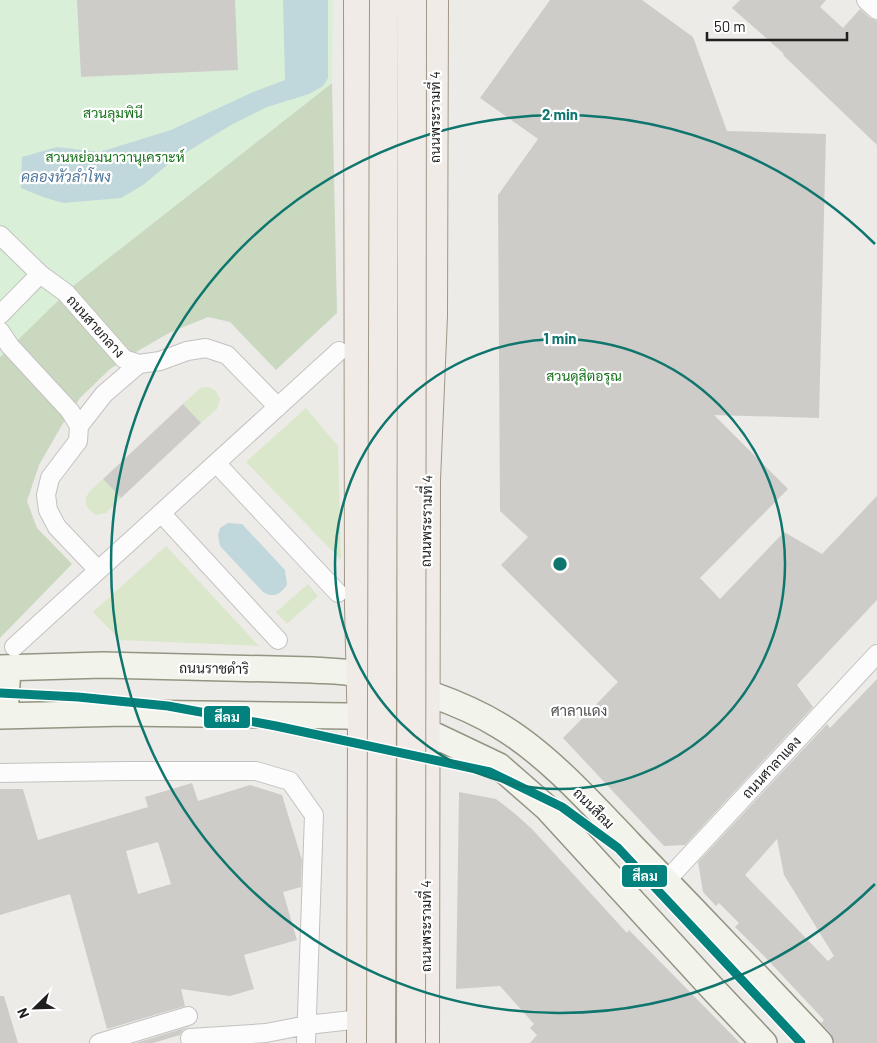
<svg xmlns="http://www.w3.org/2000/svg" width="877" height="1043" font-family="Barlow,Sarabun,sans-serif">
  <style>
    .grass { fill: #dae7ca }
    .forest { fill: #cad8c0 }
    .park { fill: #d9efd8 }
    .water { fill: #c0d7dc }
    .building { fill: #ceccc9; fill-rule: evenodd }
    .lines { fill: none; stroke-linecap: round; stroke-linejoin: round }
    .street-casing { stroke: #c3c2c0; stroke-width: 20 }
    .secondary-casing { stroke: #949482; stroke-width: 28 }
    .primary-casing { stroke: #a19787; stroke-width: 30 }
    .street { stroke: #fcfcfc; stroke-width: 18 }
    .secondary { stroke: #f2f3eb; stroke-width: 25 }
    .primary { stroke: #f0ebe6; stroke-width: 28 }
    .primary-bridge-casing { stroke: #a19787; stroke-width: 30; stroke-linecap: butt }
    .primary-bridge { stroke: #f0ebe6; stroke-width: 28 }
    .metro-1-casing { stroke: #fff; stroke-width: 12 }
    .metro-1 { stroke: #02817d; stroke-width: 9 }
    .ring { fill: none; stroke: #0f766e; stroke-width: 2.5 }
    .labels { text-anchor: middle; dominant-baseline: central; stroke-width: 4.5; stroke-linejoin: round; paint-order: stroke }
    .park-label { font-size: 14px; fill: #18721d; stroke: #fff }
    .street-label { font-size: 14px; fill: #1f1f1f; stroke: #fff }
    .water-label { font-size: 15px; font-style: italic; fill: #537a9d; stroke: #fff }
    .neighbourhood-label { font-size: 15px; fill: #525252; stroke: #fff }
    .centre { fill: #0f766e; stroke: #fff; stroke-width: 2.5 }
    .ring-label { font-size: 15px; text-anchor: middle; font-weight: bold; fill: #0f766e; stroke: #fff; stroke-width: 4.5; stroke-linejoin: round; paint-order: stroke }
    .line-badge { stroke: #fff; stroke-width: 2 }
    .badge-label { font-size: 14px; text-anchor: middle; font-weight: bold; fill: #fff }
  </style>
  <rect width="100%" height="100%" fill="#edebe8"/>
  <path class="grass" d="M209 387 216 391 220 399 217 409 201 423 183 404 200 388Z
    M306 408 338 446 341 560 246 462Z
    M103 479 121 498 106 513 96 515C75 501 90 491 103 479Z
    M166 546 259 646 120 640 93 612Z
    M308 584 318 596 287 624 276 612Z"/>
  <path class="forest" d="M332 83 337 313 276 370 230 322 208 317 169 333 136 352 110 369 80 398 62 425 39 465 27 501 37 528 72 564 0 638V357L74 285Z"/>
  <path class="park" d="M0 0H333L332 83 74 285 0 357Z"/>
  <path class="water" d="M283 0H328V78L323 86 309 94 267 107 231 125 172 161 143 185 121 198 63 203 43 197 21 188 22 157 57 147 100 152 171 130 251 93 285 80Z
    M228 523 242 524 285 570 287 585C280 595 273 598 263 592L220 546 218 535 220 528Z"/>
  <path class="building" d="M77 0H235L238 70 81 77Z
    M550 0H642L693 37 727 131 826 134 819 418 714 415 788 489 700 578 720 599 784 532 822 554 877 496V600L797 685 813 707 685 845 664 846 563 738 618 682 501 565 528 537 500 511 498 195 538 139 480 98Z
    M740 0H826L820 7 843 28 860 9 870 18 877 21V145L783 55 784 54 732 8Z
    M183 404 201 423 121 498 103 479Z
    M877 679V1043H834L831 1034 821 1023 824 1020 764 956 735 927 739 923 719 903 716 906 703 892 698 862 827 724 830 728ZM777 839 784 875 834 956 828 961 745 875Z
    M192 783 198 801 250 785 282 795 302 860 301 887 283 892 297 940 244 955 254 989 230 996 181 989 185 1006 107 1029 70 894 0 915V789H23L38 840 148 807 145 797ZM158 842 171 884 138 894 126 851Z
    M459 792 496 799 513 812 532 829 627 933 629 930 740 1043H530L537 1035 530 1028 534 1024 500 986 456 989Z
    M0 996H4L18 1043H0Z
    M191 1026 183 1030 180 1035 153 1043H136Z"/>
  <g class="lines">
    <defs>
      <path id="street" d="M866 0 877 10
        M0 235 40 274 66 293 124 359 139 364 160 361 187 351 206 348 227 355 278 407
        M0 315 40 274
        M0 331 10 346 70 411 79 426 78 441 50 478 46 495 48 510 57 527 98 570
        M79 426 104 394 139 364
        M216 463 338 593
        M161 513 278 640
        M14 647 339 351
        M0 773 125 771H256L290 781 314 815 306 1043
        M666 881 877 654
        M99 1043 188 1016
        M191 1043 190 1038 266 1033 307 1025 361 1019"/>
      <path id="secondary" d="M0 668 103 665 313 670C328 671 344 671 358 674 403 683 461 702 500 726 547 754 591 803 629 843 693 909 757 976 820 1043
        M0 716 124 713 347 716 361 717 436 736 499 766 547 808 712 988 764 1043
        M5 716 8 668"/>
      <path id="primary" d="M358 0 359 607 362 733 361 1043
        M425 1043 426 480 433 316 434 0"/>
    </defs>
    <use href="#street" class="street-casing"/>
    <use href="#secondary" class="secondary-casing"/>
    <use href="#primary" class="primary-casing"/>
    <use href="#street" class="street"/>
    <use href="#secondary" class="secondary"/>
    <use href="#primary" class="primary"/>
    <defs>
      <path id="primary-bridge" d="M381 1043 384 0
        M411 1043 412 0"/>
    </defs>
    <use href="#primary-bridge" class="primary-bridge-casing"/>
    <use href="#primary-bridge" class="primary-bridge"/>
    <defs>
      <path id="metro-1" d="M0 693 78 697 168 706 276 726 490 772 562 807 618 848 801 1043"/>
    </defs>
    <use href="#metro-1" class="metro-1-casing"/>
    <use href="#metro-1" class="metro-1"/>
  </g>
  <g class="ring">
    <circle cx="560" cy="564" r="225"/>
    <path d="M875 884A449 449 0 1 1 875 244"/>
  </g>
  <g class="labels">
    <g class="park-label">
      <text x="113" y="112">สวนลุมพินี</text>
      <text x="115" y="156">สวนหย่อมนาวานุเคราะห์</text>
      <text x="584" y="375">สวนดุสิตอรุณ</text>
    </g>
    <g class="street-label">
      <text transform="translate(434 117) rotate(-90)">ถนนพระรามที่ 4</text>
      <text transform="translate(96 326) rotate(48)">ถนนสายกลาง</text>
      <text transform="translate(426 521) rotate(-89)">ถนนพระรามที่ 4</text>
      <text transform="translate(214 668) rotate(1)">ถนนราชดำริ</text>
      <text transform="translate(771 767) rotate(-47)">ถนนศาลาแดง</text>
      <text transform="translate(594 808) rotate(45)">ถนนสีลม</text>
      <text transform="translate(425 926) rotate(-90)">ถนนพระรามที่ 4</text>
    </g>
    <g class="water-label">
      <text x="66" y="176">คลองหัวลำโพง</text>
    </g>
    <g class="neighbourhood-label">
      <text x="579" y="710">ศาลาแดง</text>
    </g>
  </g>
  <circle cx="560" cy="564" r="8" class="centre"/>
  <g class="ring-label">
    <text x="560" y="120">2 min</text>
    <text x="560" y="344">1 min</text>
  </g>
  <g class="line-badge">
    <rect x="203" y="705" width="48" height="24" rx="5" fill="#02817d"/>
    <rect x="621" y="864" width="47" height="24" rx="5" fill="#02817d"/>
  </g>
  <g class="badge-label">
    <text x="227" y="722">สีลม</text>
    <text x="645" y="881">สีลม</text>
  </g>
  <g transform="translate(35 1008) rotate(247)" stroke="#ffffff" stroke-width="4" paint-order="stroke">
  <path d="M0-4L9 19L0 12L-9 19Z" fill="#1f1f1f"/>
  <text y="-8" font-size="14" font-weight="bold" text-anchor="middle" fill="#1f1f1f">N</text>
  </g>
  <path d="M707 32v8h140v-8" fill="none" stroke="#1f1f1f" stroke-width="2.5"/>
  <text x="714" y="32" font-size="15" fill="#1f1f1f" stroke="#ffffff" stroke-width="4" paint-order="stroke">50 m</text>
</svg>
